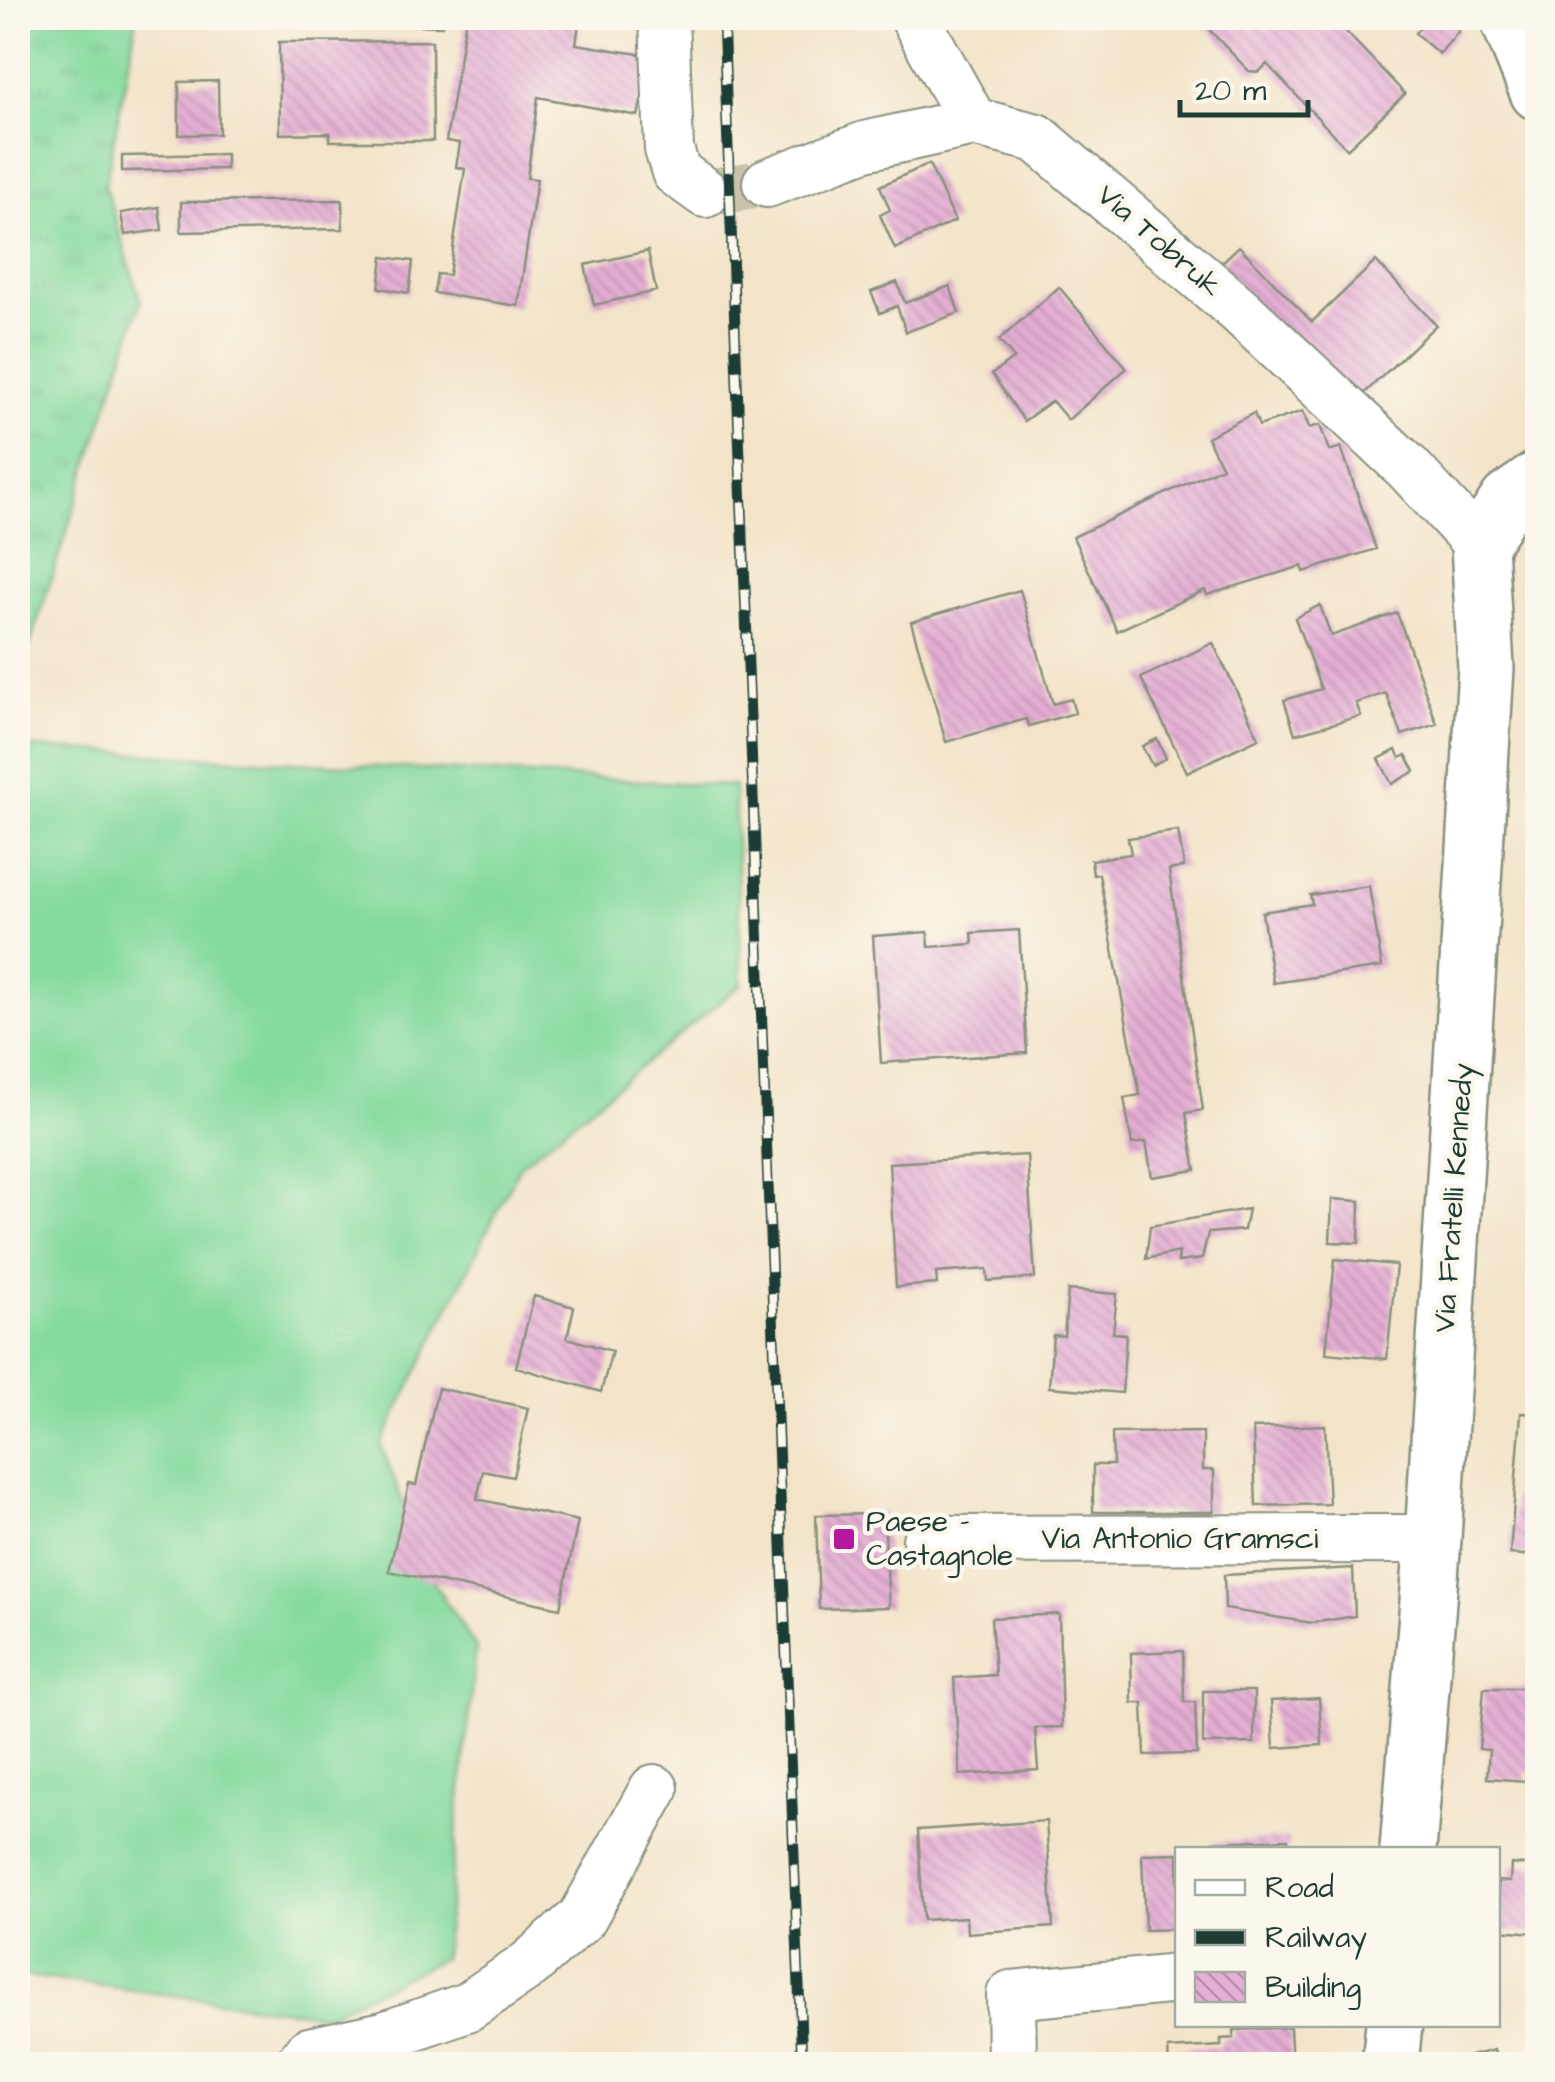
<svg xmlns="http://www.w3.org/2000/svg" width="1555" height="2082" font-family="'Architects Daughter',sans-serif">
  <style>
    .grass { fill: url(#grass-tufts); stroke: #528c69; stroke-width: 2.5 }
    .pitch { fill: #85da9e; stroke: #528c69; stroke-width: 2.5 }
    .building { fill: url(#building-back-hatch) }
    .lines { fill: none; stroke-linecap: round; stroke-linejoin: round }
    .minor-tunnel { stroke: #c9c3ab; stroke-width: 48; stroke-dasharray: 48 24; stroke-linecap: butt }
    .minor-casing { stroke: #89907e; stroke-width: 52 }
    .tertiary-casing { stroke: #89907e; stroke-width: 60 }
    .secondary-casing { stroke: #89907e; stroke-width: 60 }
    .minor { stroke: #fff; stroke-width: 48 }
    .tertiary { stroke: #fff; stroke-width: 55 }
    .secondary { stroke: #fff; stroke-width: 55 }
    .rail-casing { stroke: #1f3d34; stroke-width: 11 }
    .rail { stroke: #fbf7ec; stroke-width: 8; stroke-dasharray: 22; stroke-linecap: butt }
    .poi-dot { fill: #b5179e; stroke: #fbf7ec; stroke-width: 4 }
    .labels { text-anchor: middle; dominant-baseline: central; stroke-width: 9; stroke-linejoin: round; paint-order: stroke }
    .street-label { font-size: 30px; fill: #1f3d34; stroke: #fbf7ec }
    .poi-label { font-size: 30px; fill: #1f3d34; stroke: #fbf7ec; text-anchor: start }
  </style>
  <defs>
    <pattern id="grass-tufts" width="24" height="20" patternUnits="userSpaceOnUse" patternTransform="scale(2.5)"><rect width="24" height="20" fill="#85da9e"/><path d="M3 7l-1-3M5 7V3M7 7l1-3M15 17l-1-3M17 17v-4M19 17l1-3" fill="none" stroke="#72bc89"/></pattern>
    <pattern id="building-back-hatch" width="6" height="6" patternUnits="userSpaceOnUse" patternTransform="scale(2.5)"><rect width="6" height="6" fill="#e5aed4"/><path d="M-1 5l2 2M0 0l6 6M5-1l2 2" fill="none" stroke="#b98fad"/></pattern>
  </defs>
  <rect width="100%" height="100%" fill="#fbf7ec"/>
  <filter id="ink" filterUnits="userSpaceOnUse"><feTurbulence type="fractalNoise" baseFrequency=".01" numOctaves="2"/><feDisplacementMap in="SourceGraphic" scale="20" xChannelSelector="R" yChannelSelector="G"/><feConvolveMatrix kernelMatrix="1 2 1 2 8 2 1 2 1" color-interpolation-filters="sRGB"/></filter>
  <filter id="wash" filterUnits="userSpaceOnUse"><feTurbulence type="fractalNoise" baseFrequency=".0048" numOctaves="4" result="noise"/><feDisplacementMap in="SourceGraphic" scale="40" xChannelSelector="R" yChannelSelector="G"/><feGaussianBlur stdDeviation="2.25" result="paint"/><feColorMatrix in="noise" values="0 0 0 0 0 0 0 0 0 0 0 0 0 0 0 0 0 1.4 0 .05"/><feComposite in="paint" operator="in"/></filter>
  <g filter="url(#wash)">
    <rect width="100%" height="100%" fill="#f3e4c9"/>
    <path class="grass" d="M18 18H137L105 186 141 302 18 681Z"/>
    <path class="pitch" d="M18 747 734 786 742 984 520 1165 381 1445 432 1580 476 1648 443 1958 326 2015 18 1975Z"/>
    <g id="blocks">
      <path class="building" d="M374 18H443L442 26 375 24Z
        M466 18H580L576 44 651 56 638 116 538 97 527 178 537 179 518 306 434 293 437 274 449 275 465 169 456 167 460 143 446 141Z
        M1198 18H1333L1405 94 1347 149 1267 64 1259 72 1249 71Z
        M1429 18H1444L1459 31 1439 54 1415 33Z
        M432 41 433 141H330V133L280 134 279 42Z
        M218 81 219 134 179 135V82Z
        M226 154V169L122 171V156Z
        M929 164 955 221 895 249 880 215 890 210 880 186Z
        M342 200 343 229 181 232V202Z
        M159 207 162 230 125 235 121 213Z
        M1239 246 1312 322 1376 261 1436 325 1348 409 1215 269Z
        M648 251 656 291 594 305 585 265Z
        M383 257 413 261 409 293 379 288Z
        M897 282 905 303 950 286 959 313 906 332 897 306 880 313 871 292Z
        M1059 287 1127 368 1068 420 1052 401 1024 421 992 374 1014 358 999 340Z
        M1303 411 1309 428 1320 425 1329 451 1341 447 1376 549 1304 572 1302 566 1207 595 1205 590 1117 631 1073 537 1222 467 1207 437 1254 413 1259 426Z
        M1020 590 1053 704 1071 699 1075 713 1029 726 1026 719 946 742 911 622Z
        M1320 605 1331 636 1397 613 1437 724 1402 735 1386 693 1356 703 1361 716 1295 734 1284 700 1321 689 1295 618Z
        M1213 643 1259 738 1187 772 1141 678Z
        M1157 739 1166 758 1152 765 1142 746Z
        M1396 750 1400 758 1406 755 1415 771 1392 784 1379 759Z
        M1178 831 1184 867 1169 870 1203 1110 1186 1113 1196 1170 1152 1177 1146 1142 1132 1144 1124 1098 1140 1095 1099 874 1093 875 1091 860 1131 854 1128 838Z
        M1369 886 1382 967 1273 983 1262 912 1312 904 1310 895Z
        M1019 930 1027 1053 881 1063 873 936 928 932 929 947 973 944 972 933Z
        M1027 1155 1035 1278 988 1281 987 1269 936 1273 937 1284 896 1287 889 1163Z
        M1332 1199 1360 1201 1359 1243 1330 1242Z
        M1248 1209 1244 1230 1208 1233 1202 1259 1178 1262 1179 1252 1146 1259 1150 1226Z
        M1335 1259 1396 1265 1387 1359 1326 1353Z
        M1068 1290 1117 1294 1113 1333 1126 1334 1122 1393 1049 1387 1053 1335 1064 1336Z
        M534 1296 574 1307 567 1338 612 1351 601 1392 516 1367Z
        M438 1388 528 1408 513 1477 483 1471 477 1499 578 1521 560 1608 389 1571 409 1484 416 1485Z
        M1521 1413 1538 1414V1556L1510 1554Z
        M1325 1425 1329 1504 1256 1506 1253 1428Z
        M1203 1432V1470H1214V1512H1093V1465H1113L1112 1433Z
        M884 1514 889 1607 819 1609 816 1515Z
        M1353 1568 1355 1616 1312 1623 1225 1609 1224 1575Z
        M1059 1614 1062 1727 1035 1728 1038 1770 960 1775 954 1678 995 1675 991 1618Z
        M1183 1651 1184 1702H1195L1197 1754 1145 1755 1143 1703H1132L1131 1653Z
        M1484 1688H1536L1538 1773 1526 1772V1781L1487 1778 1489 1750 1479 1749Z
        M1203 1691H1254V1743L1203 1744Z
        M1319 1698 1322 1745 1274 1748 1271 1701Z
        M1046 1821 1053 1927 967 1933 966 1917 923 1920 918 1830Z
        M1288 1839 1289 1850H1213V1842Z
        M1178 1853V1929L1145 1930 1142 1854Z
        M1511 1864 1538 1866V1933L1498 1930V1881L1510 1882Z
        M1290 2027 1292 2064H1169L1168 2049 1221 2046V2039L1234 2038V2030Z
        M1494 2050 1498 2064H1459L1458 2059Z"/>
    </g>
  </g>
  <g filter="url(#ink)">
    <use href="#blocks" fill-opacity="0" stroke="#89907e" stroke-width="2.5"/>
    <g class="lines">
      <path class="minor-tunnel" d="M705 193 767 183"/>
      <defs>
        <path id="minor" d="M664 18 669 149 676 172 705 193
          M915 18 973 122
          M767 183 865 146 973 122 1037 138 1239 310 1408 468 1479 545
          M927 1540 1433 1539
          M299 2064 309 2052 384 2036 467 2007 525 1968 582 1918 654 1789
          M1012 2064 1011 1995 1178 1979"/>
        <path id="tertiary" d="M1479 545 1508 500 1538 479
          M1408 1850 1433 1539 1486 668 1479 545
          M1390 2064 1394 2024"/>
        <path id="secondary" d="M1508 18 1538 92"/>
      </defs>
      <use href="#minor" class="minor-casing"/>
      <use href="#tertiary" class="tertiary-casing"/>
      <use href="#secondary" class="secondary-casing"/>
      <use href="#minor" class="minor"/>
      <use href="#tertiary" class="tertiary"/>
      <use href="#secondary" class="secondary"/>
      <defs>
        <path id="rail" d="M723 18 802 2064"/>
      </defs>
      <use href="#rail" class="rail-casing"/>
      <use href="#rail" class="rail"/>
    </g>
  </g>
  <rect class="poi-dot" x="832" y="1527" width="24" height="24" rx="5"/>
  <g class="labels">
    <g class="street-label">
      <text transform="translate(1159 241) rotate(41)">Via Tobruk</text>
      <text transform="translate(1454 1198) rotate(-86)">Via Fratelli Kennedy</text>
      <text x="1180" y="1539">Via Antonio Gramsci</text>
    </g>
    <g class="poi-label">
      <text x="866" y="1522">Paese -<tspan x="866" dy="34">Castagnole</tspan></text>
    </g>
  </g>
  <rect width="1555" height="2082" fill="none" stroke="#fbf7ec" stroke-width="60"/>
  <rect x="1175" y="1847" width="325" height="180" fill="#fbf7ec" stroke="#a3ada2" stroke-width="2.5"/>
  <rect x="1195" y="1880" width="50" height="15" fill="#ffffff" stroke="#a3ada2" stroke-width="2.5"/>
  <text x="1265" y="1897" font-size="30" fill="#1f3d34">Road</text>
  <rect x="1195" y="1930" width="50" height="15" fill="#1f3d34" stroke="#a3ada2" stroke-width="2.5"/>
  <text x="1265" y="1947" font-size="30" fill="#1f3d34">Railway</text>
  <rect x="1195" y="1972" width="50" height="30" fill="url(#building-back-hatch)" stroke="#a3ada2" stroke-width="2.5"/>
  <text x="1265" y="1997" font-size="30" fill="#1f3d34">Building</text>
  <path d="M1180 100v15h128v-15" fill="none" stroke="#1f3d34" stroke-width="5"/>
  <text x="1195" y="100" font-size="30" fill="#1f3d34" stroke="#fbf7ec" stroke-width="8" paint-order="stroke">20 m</text>
</svg>
